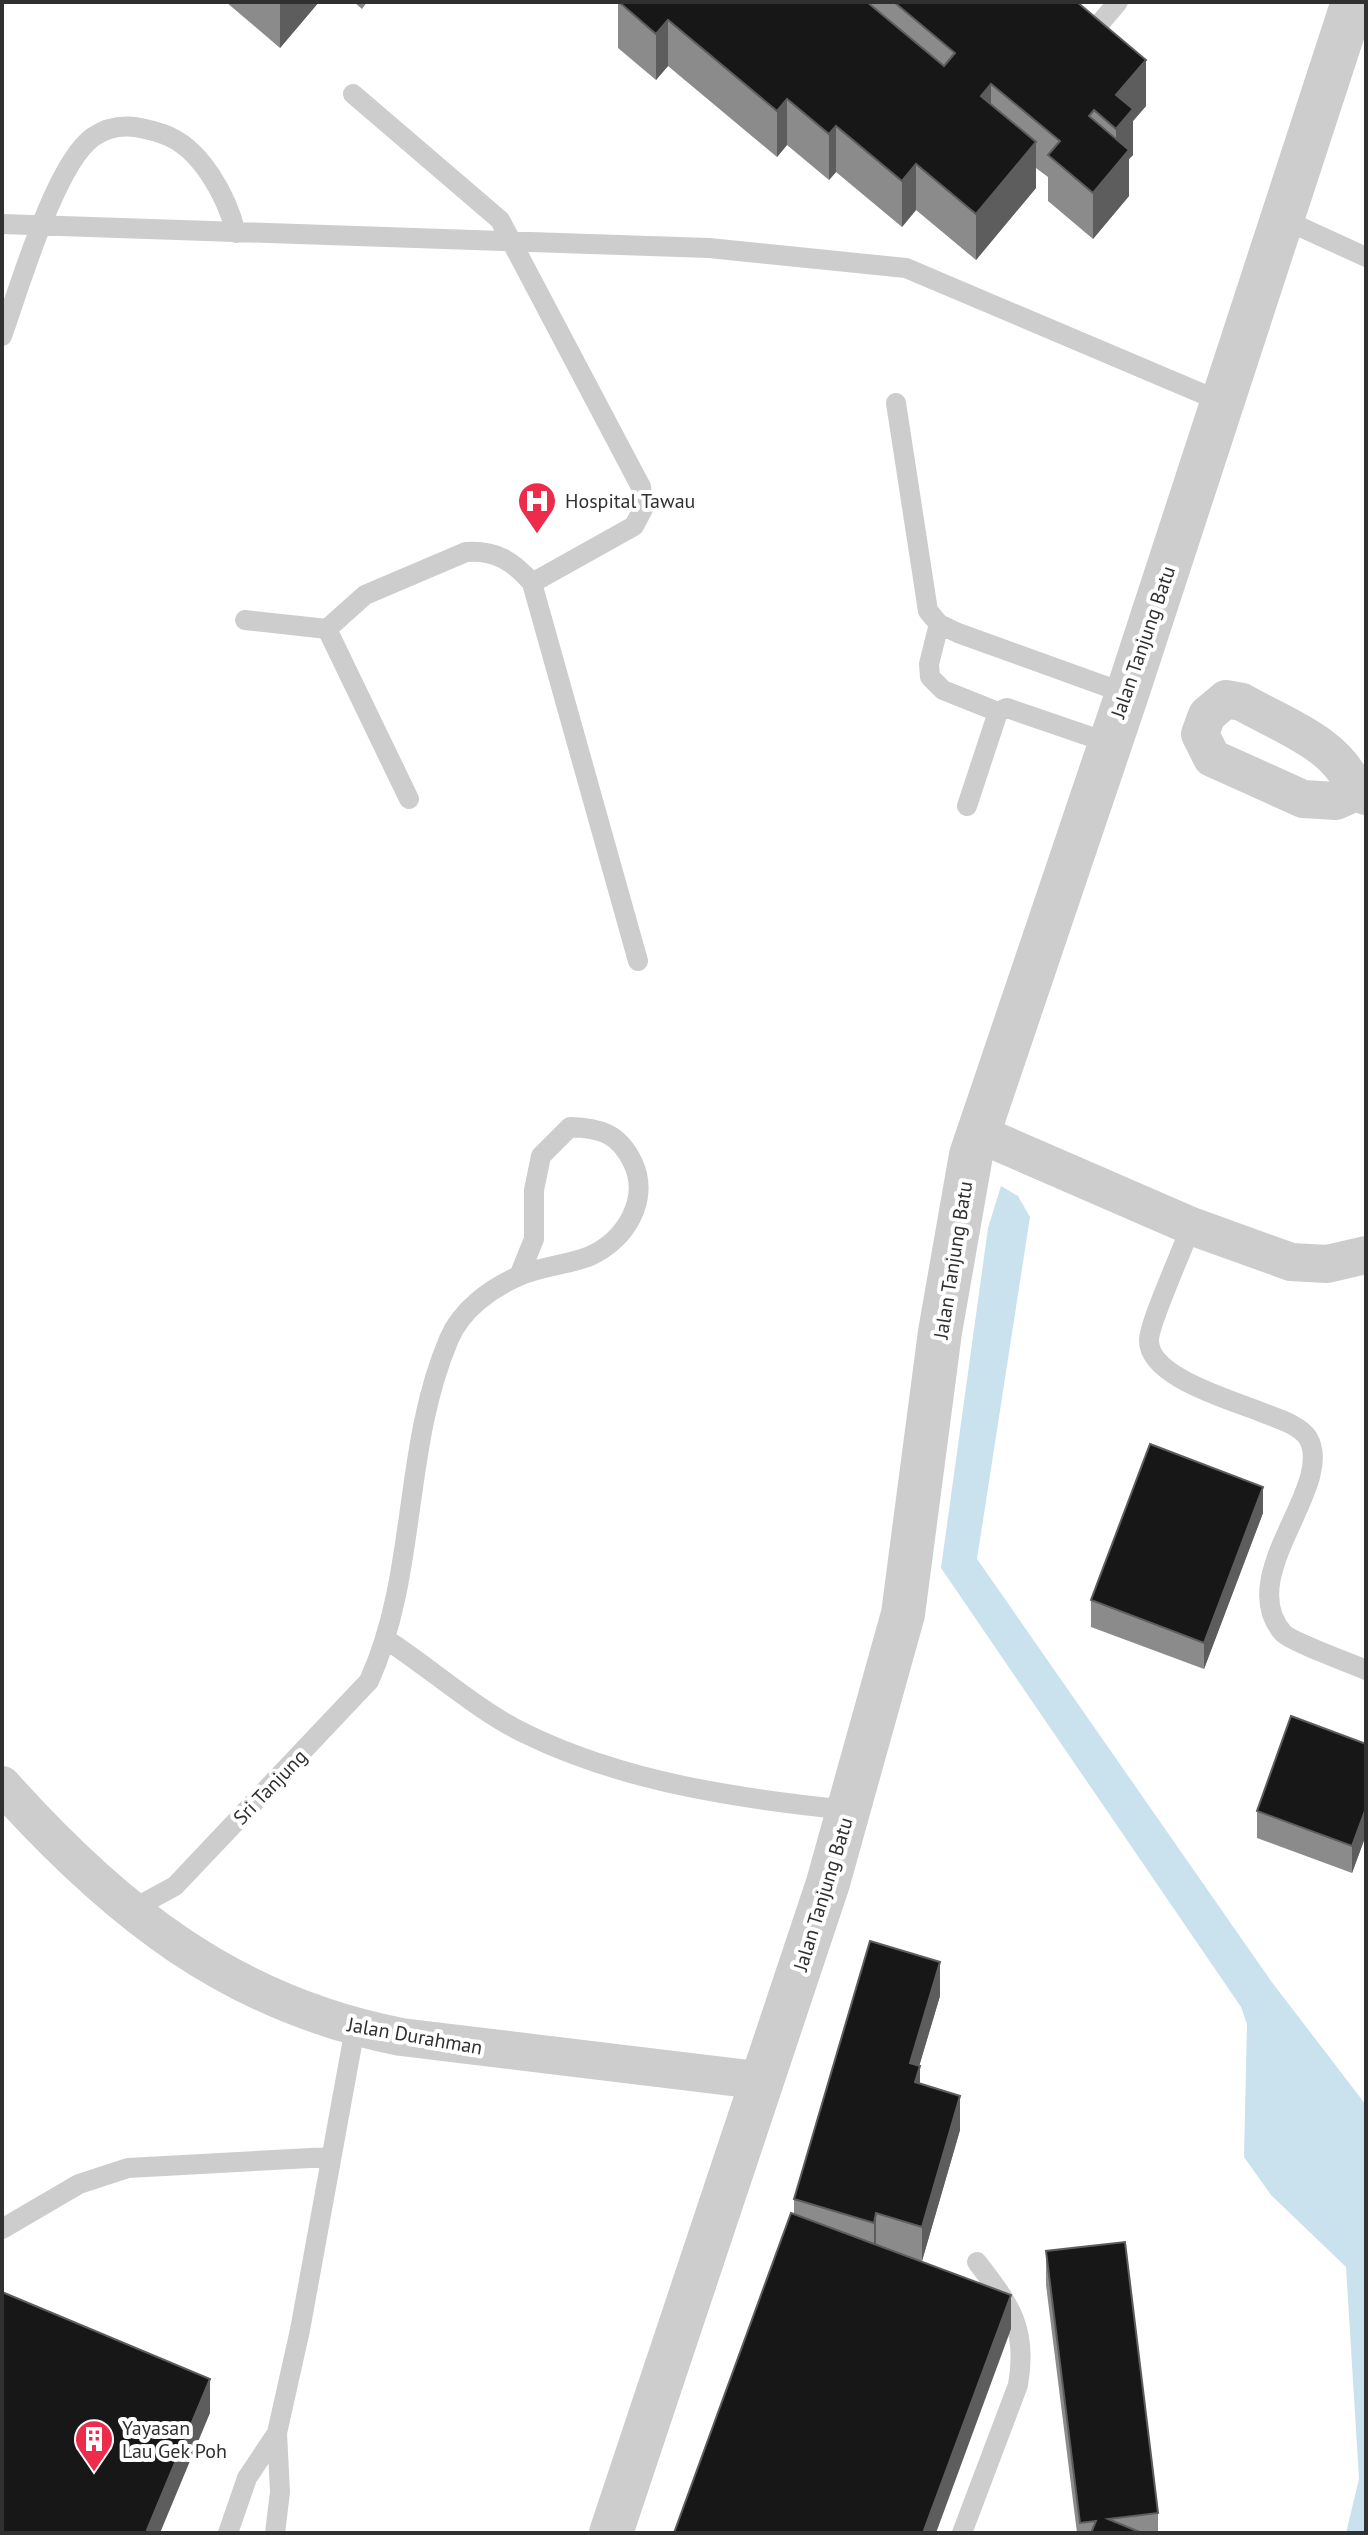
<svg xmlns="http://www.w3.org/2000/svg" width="1368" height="2535" font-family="'PT Sans',sans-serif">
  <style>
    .water { fill: #c9e2ee }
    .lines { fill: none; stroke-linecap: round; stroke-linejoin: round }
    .service { stroke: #cdcdcd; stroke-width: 20 }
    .minor { stroke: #cdcdcd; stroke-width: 38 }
    .tertiary { stroke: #cdcdcd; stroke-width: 44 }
    .wall { fill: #8b8b8b }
    .shaded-wall { fill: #5d5d5d }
    .building { fill: #171717; stroke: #5d5d5d; stroke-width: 2 }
    .labels { text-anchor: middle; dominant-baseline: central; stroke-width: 8; stroke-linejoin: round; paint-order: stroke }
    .poi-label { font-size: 20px; fill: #303030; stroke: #fff; text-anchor: start }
    .street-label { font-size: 20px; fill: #303030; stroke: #fff }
  </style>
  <rect width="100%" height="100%" fill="#fff"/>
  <path class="water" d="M1001 1186 1018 1196 1030 1217 977 1559 1271 1981 1366 2105V2533H1346L1359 2479 1346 2267 1271 2195 1244 2157 1247 2024 1241 2007 941 1568 988 1228Z"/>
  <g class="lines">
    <path class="service" d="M1101 22 1118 2
      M353 94 500 220 641 487 643 509 634 526 532 583
      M1283 219 1366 257
      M2 224 709 248 906 268 1222 402
      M2 336C19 289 55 164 93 137 116 121 139 126 163 134 201 147 227 197 236 233
      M896 403 928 611 939 624 958 633 1127 694
      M245 620 327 629 365 595 466 552C496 550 513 561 532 583L638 961
      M939 624 929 664 930 677 943 690 998 712
      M327 629 409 799
      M967 806 998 712 1007 708 1109 743
      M1191 1226C1184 1247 1149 1323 1149 1340 1148 1377 1232 1400 1261 1412 1275 1418 1299 1424 1308 1438 1336 1486 1233 1576 1283 1633 1292 1642 1350 1663 1366 1670
      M387 1640C430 1668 480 1712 524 1733 623 1782 740 1799 849 1810
      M129 1911 175 1886 369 1681C418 1573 402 1449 449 1339 461 1310 491 1288 519 1276 542 1266 568 1265 590 1256 626 1240 650 1199 633 1163 619 1133 600 1128 570 1127L541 1156 534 1190V1239L519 1276
      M2 2229 79 2184 128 2168 329 2157
      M228 2533 247 2478 277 2433
      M275 2533 280 2492 277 2433 300 2330 355 2028
      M962 2533 1018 2385C1028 2328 1010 2305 977 2262"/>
    <path class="minor" d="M1356 792C1340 744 1284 726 1242 702L1226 699 1207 715 1200 734 1212 758 1303 799 1336 801 1356 792 1366 796
      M977 1133 1191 1226 1291 1262 1327 1264 1366 1255
      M2 1785C115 1911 231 2004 401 2037L764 2081"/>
    <path class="tertiary" d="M611 2533 828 1883 903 1614 940 1332 971 1155 1127 694 1353 2"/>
  </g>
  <path class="wall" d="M226 2H319L280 48Z
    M354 2H367L362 9Z
    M618 2H1077L1146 106 1133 121V155L1129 159V196L1093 239 1048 201V177L1036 168V188L976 260 916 210 902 227 836 172 829 180 787 145 777 157 668 66 656 80 618 48Z
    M1263 1513 1204 1669 1091 1627V1600Z
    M1366 1744V1835L1352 1873 1257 1838V1811Z
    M940 1996 919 2066 920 2083 960 2130 922 2261 910 2257 1011 2329 794 2214V2199Z
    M1046 2251 1158 2513V2533H1077L1046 2285Z"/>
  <path class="shaded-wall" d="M280 2H319L280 48Z
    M668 20V66L656 80V34Z
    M1146 60V106L1133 121V155L1129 159V196L1093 239V193L1116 165V95Z
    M991 84V130L981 96Z
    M787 99V145L777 157V111Z
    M836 126V172L829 180V134Z
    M1036 142V188L976 260V214Z
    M916 164V210L902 227V181Z
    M1263 1487V1513L1204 1669V1643Z
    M1366 1808V1835L1352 1873V1846Z
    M940 1962V1996L910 2097V2063Z
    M920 2066V2100L915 2082Z
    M960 2096V2130L922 2261V2227Z
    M876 2213V2247L874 2257V2223Z
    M1011 2295V2329L936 2533H923Z
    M210 2379V2413L160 2533H147V2530Z"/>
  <path class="building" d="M619 2H867L944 66 955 53 894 2H1077L1146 60 1116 95 1133 109 1116 129 1094 110 1089 116 1129 150 1093 193 1048 155 1060 141 991 84 981 96 1036 142 976 214 916 164 902 181 836 126 829 134 787 99 777 111 668 20 656 34Z
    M1150 1444 1263 1487 1204 1643 1091 1600Z
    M1291 1716 1366 1744V1808L1352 1846 1257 1811Z
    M870 1941 940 1962 910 2063 920 2066 915 2082 960 2096 922 2227 876 2213 874 2223 794 2199Z
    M791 2213 1011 2295 923 2533H674Z
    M1125 2242 1158 2513 1108 2519 1142 2533H1091L1096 2521 1080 2523 1046 2251Z
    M2 2292 210 2379 147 2530 155 2533H2Z"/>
  <defs>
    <symbol id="hospital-pin" viewBox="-11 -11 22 30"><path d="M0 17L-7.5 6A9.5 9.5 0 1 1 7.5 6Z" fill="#ec2c4a" stroke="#fff"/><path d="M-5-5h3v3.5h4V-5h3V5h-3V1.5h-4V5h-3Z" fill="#fff"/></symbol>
    <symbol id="building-pin" viewBox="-11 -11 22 30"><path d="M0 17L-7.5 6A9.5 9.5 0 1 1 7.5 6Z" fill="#ec2c4a" stroke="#fff"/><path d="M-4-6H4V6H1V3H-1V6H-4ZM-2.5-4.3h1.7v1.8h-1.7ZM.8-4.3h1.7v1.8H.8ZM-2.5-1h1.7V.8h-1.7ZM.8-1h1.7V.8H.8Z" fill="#fff"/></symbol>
  </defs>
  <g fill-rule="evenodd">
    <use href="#hospital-pin" x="515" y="479" width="44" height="60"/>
    <use href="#building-pin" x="72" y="2417" width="44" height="60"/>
  </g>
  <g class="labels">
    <g class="poi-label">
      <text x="565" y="501">Hospital Tawau</text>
      <text x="122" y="2428">Yayasan<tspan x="122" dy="23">Lau Gek Poh</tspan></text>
    </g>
    <g class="street-label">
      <text transform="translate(1143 642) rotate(-71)">Jalan Tanjung Batu</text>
      <text transform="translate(953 1260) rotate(-81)">Jalan Tanjung Batu</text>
      <text transform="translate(270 1787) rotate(-46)">Sri Tanjung</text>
      <text transform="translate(823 1894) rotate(-73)">Jalan Tanjung Batu</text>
      <text transform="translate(415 2036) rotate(10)">Jalan Durahman</text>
    </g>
  </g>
  <rect width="1368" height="2535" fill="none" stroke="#303030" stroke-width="8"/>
</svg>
